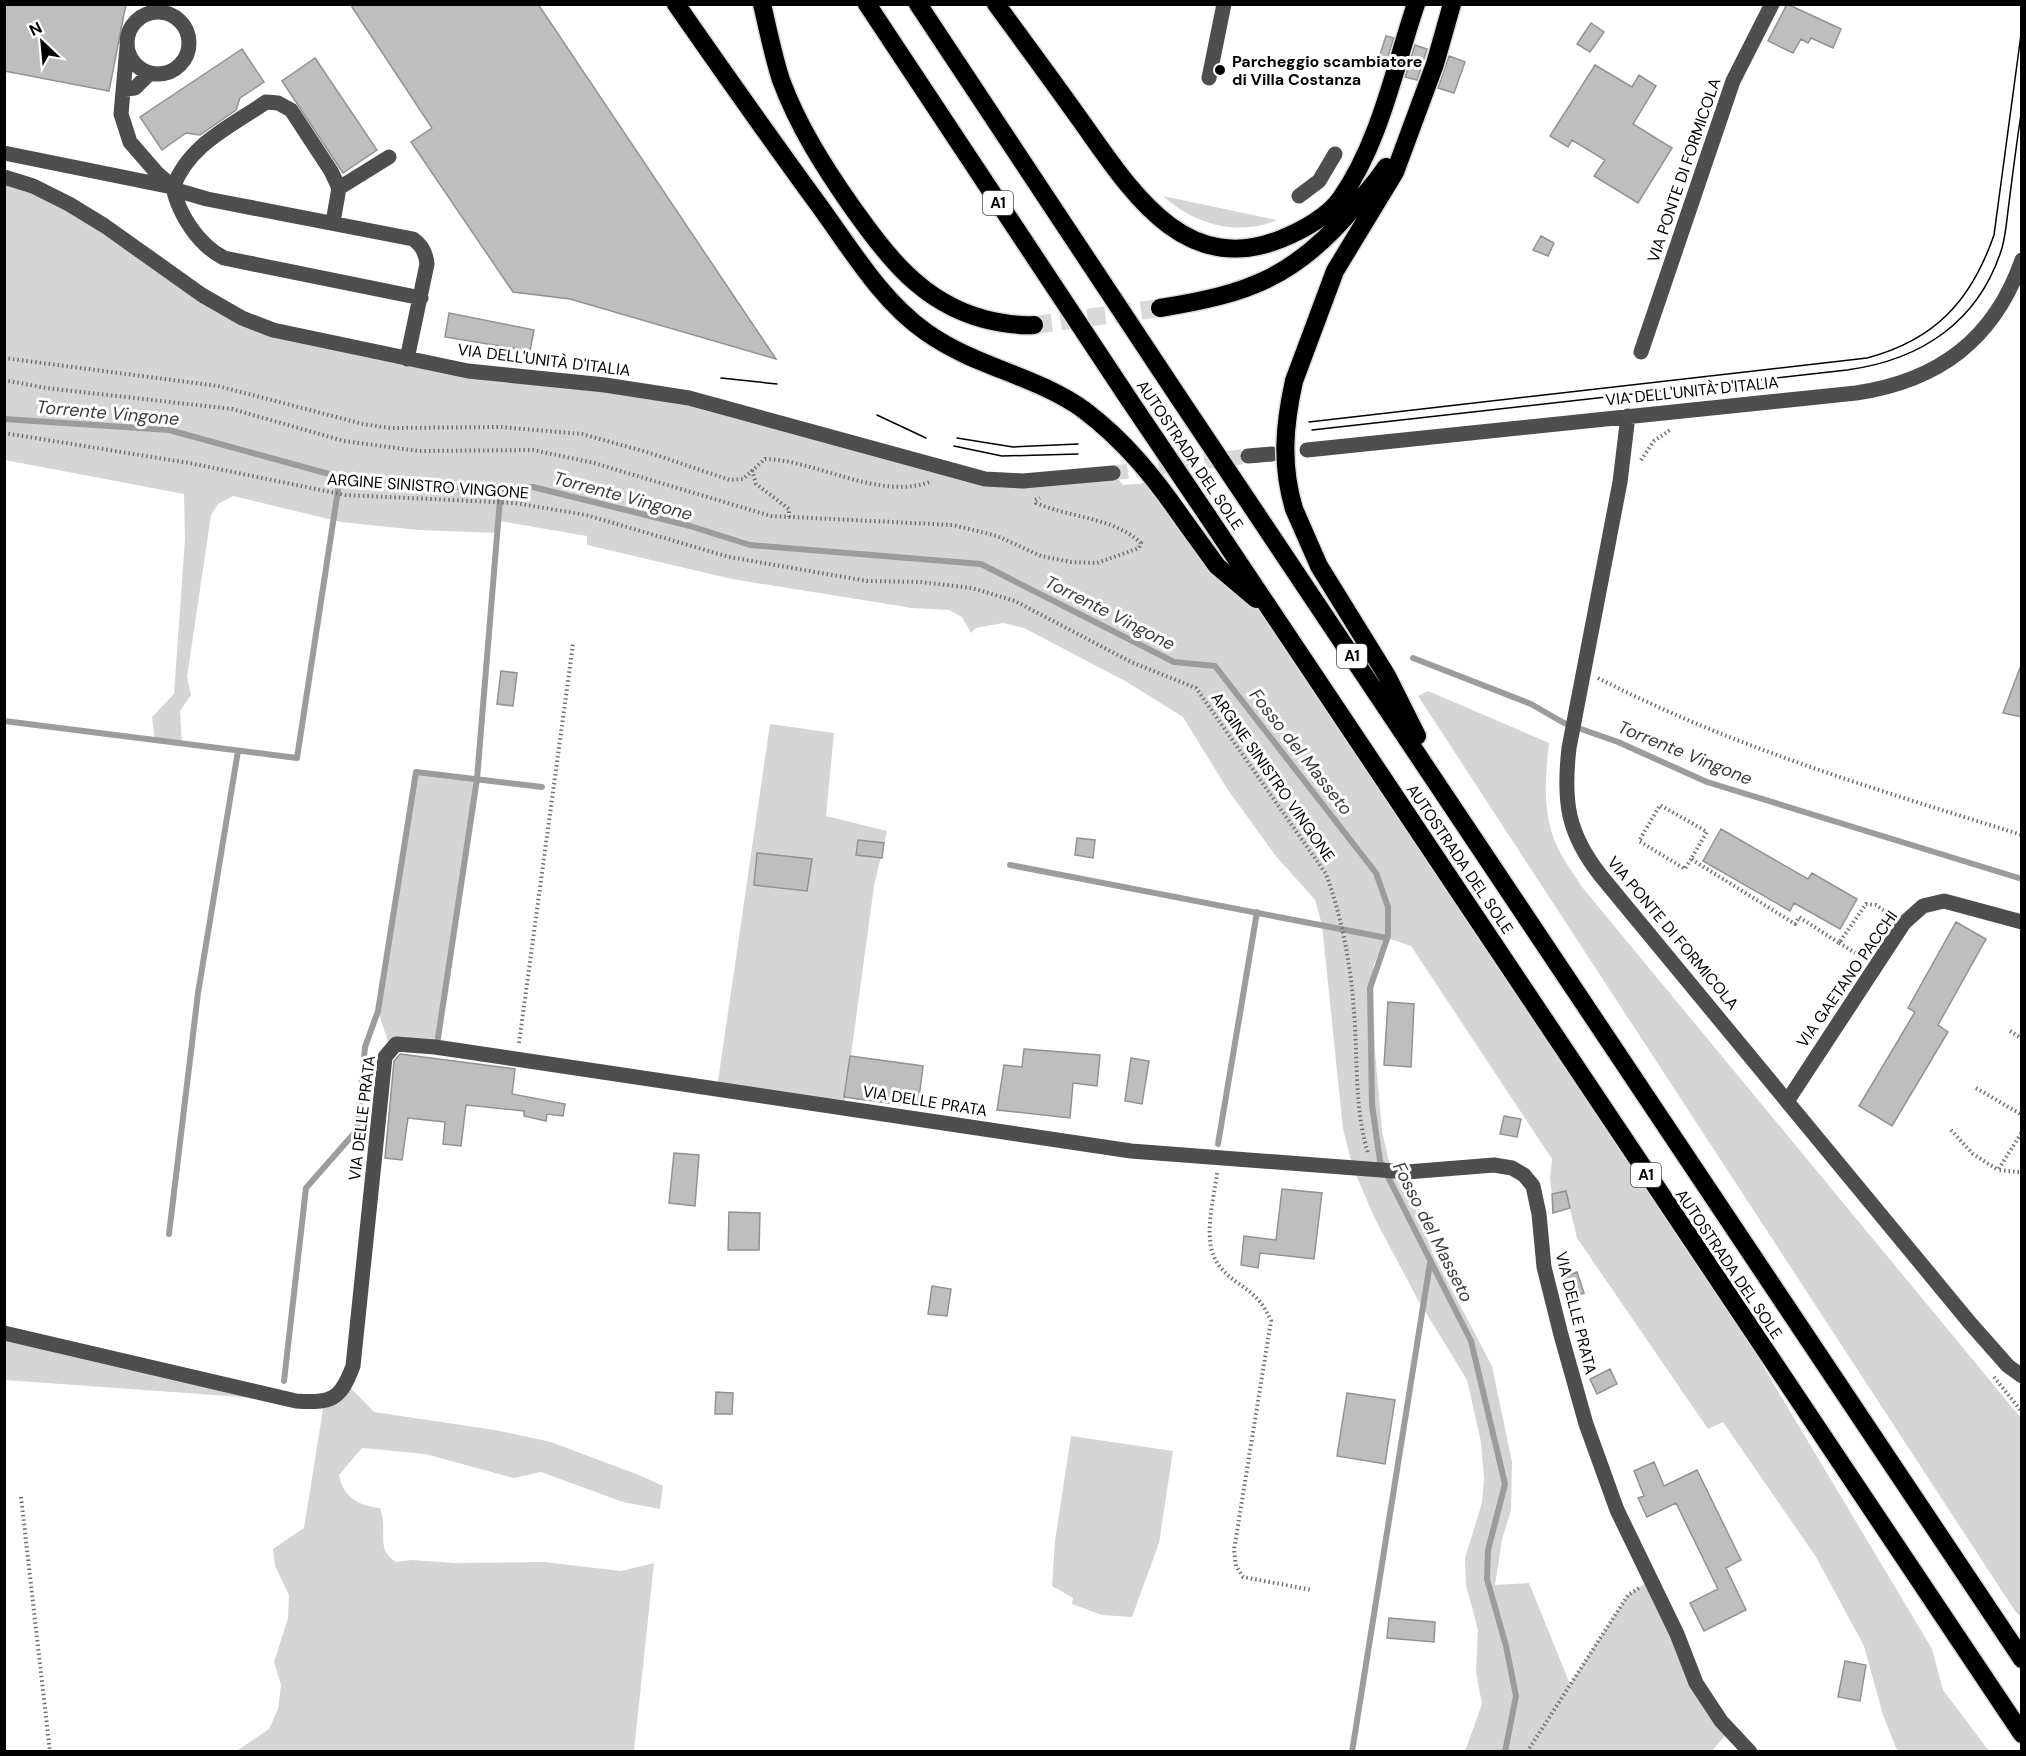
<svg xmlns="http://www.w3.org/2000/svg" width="2026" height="1756" font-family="'DM Sans',sans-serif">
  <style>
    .green { fill: #d5d5d5 }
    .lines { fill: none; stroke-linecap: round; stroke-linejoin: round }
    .stream { stroke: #9c9c9c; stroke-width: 6 }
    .building { fill: #bebebe; stroke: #929292; stroke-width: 1.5 }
    .minor-tunnel { stroke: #d9d9d9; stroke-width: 15; stroke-dasharray: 15 8; stroke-linecap: butt }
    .highway-tunnel { stroke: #d9d9d9; stroke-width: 18; stroke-dasharray: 18 9; stroke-linecap: butt }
    .highway-casing { stroke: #dbdbdb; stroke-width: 21 }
    .path { stroke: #707070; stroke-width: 4; stroke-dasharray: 1.5 3; stroke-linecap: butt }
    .minor { stroke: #4e4e4e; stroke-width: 15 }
    .highway { stroke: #000; stroke-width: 18 }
    .tram { stroke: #000; stroke-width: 1.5 }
    .highway-bridge-casing { stroke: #dbdbdb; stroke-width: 21; stroke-linecap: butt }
    .highway-bridge { stroke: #000; stroke-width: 18 }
    .poi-dot { fill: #000; stroke: #fff; stroke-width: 2 }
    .labels { text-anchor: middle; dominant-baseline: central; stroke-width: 6; stroke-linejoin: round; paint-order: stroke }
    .shield { fill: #fff; stroke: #4c4c4c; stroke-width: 1.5 }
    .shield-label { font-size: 15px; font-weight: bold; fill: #000 }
    .poi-label { font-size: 16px; font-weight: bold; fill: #000; stroke: #fff; text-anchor: start }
    .street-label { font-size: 16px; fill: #000; stroke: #fff }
    .water-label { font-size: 18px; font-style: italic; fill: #3d3d3d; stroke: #fff }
  </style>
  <rect width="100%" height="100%" fill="#fff"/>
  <path class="green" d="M4 177 33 186 223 308 362 350 663 393 985 479 1113 473 1123 485 1157 482 1217 566 1273 614 1671 1212 1932 1649 1943 1690 1989 1751 1899 1752 1896 1748 1883 1715 1864 1646 1816 1557 1723 1422 1708 1429 1577 1238 1566 1192 1552 1194 1550 1179 1552 1159 1411 946 1387 938 1373 966 1375 1051 1382 1131 1391 1171 1408 1191 1433 1254 1492 1366 1512 1462 1511 1510 1502 1540 1495 1585 1529 1583 1570 1684 1628 1595 1649 1581 1730 1730 1712 1751H1465L1482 1704 1476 1672 1478 1630 1466 1585 1465 1558 1482 1503 1484 1478 1481 1442 1467 1380 1417 1298 1375 1219 1353 1168 1343 1129 1322 925 1315 900 1275 855 1228 790 1183 717 1127 682 1024 628 1003 623 976 628 971 633 962 617 949 610 912 608 732 579 587 545V536L500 521 499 533 418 530 341 522 233 496 218 504 211 515 187 677 191 695 180 711 182 745 155 742 152 717 174 694 185 539 184 494 5 460Z
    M1163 196 1277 220C1237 237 1194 224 1163 196Z
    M1428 691 1549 743C1545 777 1542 814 1557 846 1563 860 1574 874 1582 887L2021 1418V1617L2015 1611 1418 696Z
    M770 724 834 733 826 816 887 831 874 886 844 1107 717 1088Z
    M416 772 477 779 438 1038 435 1047 390 1048 378 1011Z
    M4 1333 296 1401 5 1380Z
    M347 1384 374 1412 495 1430 551 1442 639 1475 663 1486 660 1509 623 1502 541 1472 514 1478 425 1454 362 1448 339 1475C343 1497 359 1506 380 1508 389 1531 374 1548 396 1562L412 1560 454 1563 544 1562 621 1571 654 1563 634 1751 235 1752 269 1729 278 1709 281 1685 274 1662 288 1618 289 1595 275 1566 273 1549 304 1528 324 1403Z
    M1071 1436 1173 1451 1159 1543 1132 1617 1102 1615 1072 1604 1073 1598 1052 1586 1055 1541Z"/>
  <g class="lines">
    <path class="stream" d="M4 419 169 430 340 477 447 487H533L690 526 750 545 981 564 1174 662 1215 666 1376 873 1388 907V936L1370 988 1372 1105 1380 1161 1471 1341 1505 1484 1488 1550 1487 1579 1506 1646 1516 1696 1505 1752
      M1413 658 1531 704 1564 723 1618 742 1707 782 2022 879
      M4 721 297 758 340 477
      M1010 865 1387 938
      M438 1038 477 779 501 487
      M1218 1144 1257 912
      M169 1234 198 993 238 751
      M284 1381 306 1188 357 1130 365 1047 378 1011 416 772 542 787
      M1352 1752 1430 1263"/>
  </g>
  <path class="building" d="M4 4H126L109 91 4 71Z
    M350 4H538L776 359 570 299 513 292 411 142 432 128Z
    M1787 4 1841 29 1833 48 1811 38 1808 43 1801 39 1793 53 1768 41Z
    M1591 23 1604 32 1590 52 1577 44Z
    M1386 36 1394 38 1384 69 1376 67Z
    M1415 45 1427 49 1417 80 1405 77Z
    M242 49 264 82 240 98 236 110 200 135 186 133 162 150 140 117Z
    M1449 56 1465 62 1454 93 1438 88Z
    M315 58 377 150 343 173 282 81Z
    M1595 65 1632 87 1639 75 1656 86 1633 124 1672 148 1638 203 1594 176 1605 160 1572 140 1568 147 1550 136Z
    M1541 236 1554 243 1548 256 1533 250Z
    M449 313 534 330 530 351 445 337Z
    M2020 668 2022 669V717L2003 713Z
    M501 671 517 673 513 706 497 704Z
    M1721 829 1808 879 1812 873 1857 899 1840 929 1794 903 1790 911 1703 861Z
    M1077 838 1095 840 1093 858 1075 855Z
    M858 840 884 843 882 858 856 855Z
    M757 853 812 859 807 891 754 885Z
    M1956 922 1986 939 1938 1025 1948 1032 1892 1126 1859 1106 1915 1012 1908 1008Z
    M1388 1002 1414 1004 1411 1067 1384 1065Z
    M1024 1049 1100 1055 1097 1086 1073 1083 1070 1118 997 1110 1004 1065 1022 1067Z
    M400 1054 515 1069 512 1094 565 1104 563 1116 547 1114 546 1121 524 1116V1111L466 1105 461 1146 443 1144 445 1122 408 1118 402 1160 385 1158 394 1061Z
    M850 1056 923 1066 918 1107 844 1097Z
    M1131 1058 1149 1061 1142 1104 1125 1101Z
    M1504 1116 1521 1119 1517 1137 1500 1134Z
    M674 1153 699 1155 695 1206 669 1203Z
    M1282 1189 1322 1193 1314 1259 1260 1253 1258 1268 1241 1265 1244 1236 1276 1240Z
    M1566 1191 1570 1208 1553 1213 1552 1194Z
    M729 1212 760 1213 759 1250H728Z
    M1577 1272 1584 1293 1569 1298 1563 1277Z
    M932 1286 951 1289 947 1316 928 1314Z
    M1610 1369 1617 1384 1597 1394 1590 1379Z
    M716 1392 733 1393 732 1414H715Z
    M1347 1393 1395 1400 1385 1464 1337 1456Z
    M1654 1462 1664 1486 1697 1470 1741 1560 1726 1568 1746 1610 1704 1631 1690 1603 1718 1589 1676 1503 1647 1517 1638 1498 1644 1496 1634 1471Z
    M1389 1618 1435 1622 1434 1642 1387 1638Z
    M1845 1661 1866 1665 1860 1701 1838 1697Z"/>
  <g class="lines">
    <path class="minor-tunnel" d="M1113 473 1248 456"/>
    <path class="highway-tunnel" d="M1034 325 1160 308"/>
    <defs>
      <path id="highway" d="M676 4C724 73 772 141 821 208 852 251 882 301 926 332 975 367 1035 375 1084 410
        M762 4C768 30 773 55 781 80 798 126 824 167 852 207 888 257 921 302 984 319 1000 323 1017 326 1034 325
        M867 4 1130 401
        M918 4 1179 398
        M996 4C1024 42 1052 80 1079 118 1128 186 1182 279 1281 239 1301 231 1329 216 1341 198 1380 142 1394 69 1416 4
        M1160 308C1248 294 1296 277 1354 207 1365 194 1377 181 1386 167
        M1294 381 1335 271 1395 172 1435 64 1452 4
        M1294 509 1319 566 1387 676 1417 736
        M1256 513 2022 1659
        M1207 515 2022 1734
        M1183 519 1217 566 1256 599"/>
    </defs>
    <use href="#highway" class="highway-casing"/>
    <path class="path" d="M4 358 218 386 363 424 390 428 501 427 582 434 650 453 730 480 743 479 765 459C817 460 881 502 932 481
      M4 380 46 388 232 409 344 441 419 451 533 450 594 463 771 516 953 525 997 536 1041 556 1071 562 1097 563 1139 548 1141 543C1113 517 1070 518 1036 503L1035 500 1040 498
      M4 433 189 463 345 495 515 503 586 515 729 557 867 581 921 582 972 588 1015 601 1131 662 1196 688 1326 874C1342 918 1351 965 1354 1012 1358 1058 1354 1108 1368 1153
      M1641 460 1654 441 1670 430
      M752 470 756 484 789 509V517
      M1598 678C1732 747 1878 790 2022 835
      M1691 859 1685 869 1639 841 1660 805 1707 832 1691 859 1795 924 1799 917 1839 943 1866 904 1876 905 1890 915
      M1839 943 1864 958
      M2010 1031 2022 1039
      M519 1043 573 644
      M1976 1088 2022 1115
      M1951 1130 1973 1154 1998 1170
      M2019 1172 1998 1170 2022 1132
      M1217 1173C1214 1201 1200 1244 1221 1268 1239 1289 1258 1289 1271 1321L1234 1550 1236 1566 1243 1577 1312 1590
      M1994 1377 2022 1412
      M21 1497 50 1752
      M1527 1752 1628 1595 1639 1588"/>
    <path class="minor" d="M127 43a31 31 0 1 1 62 0a31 31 0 1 1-62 0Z
      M127 47 121 114 130 142 156 172 176 190 207 199 413 239C422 245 426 253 427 264L407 359
      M1209 78 1224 4
      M125 89 135 88 150 73
      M4 153 167 186
      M4 177 33 186 69 204 105 226 202 295 242 318 273 330 468 371 605 385 689 398 985 479 1023 481 1113 473
      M339 188 389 157
      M1299 196 1319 181 1335 154
      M333 222 339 188 331 171 291 110 278 103 266 102C230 127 188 145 173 188 179 214 198 245 224 258L421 298
      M1641 352 1733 81 1772 4
      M1628 416 1620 482 1569 748C1563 801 1567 833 1601 876L1970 1323 2008 1366 2022 1376
      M1307 450 1856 393C1938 381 1994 340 2022 260
      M1248 456 1272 454
      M1788 1100 1904 923 1923 906 1944 901 2022 922
      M4 1333 296 1401C331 1403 340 1401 353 1366L385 1057 396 1044 435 1047 1131 1151 1407 1172 1494 1165 1512 1168 1524 1175 1533 1186 1539 1214 1544 1267 1561 1335 1586 1424 1617 1510 1677 1634 1696 1683 1721 1721 1750 1752"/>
    <use href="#highway" class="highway"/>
    <path class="tram" d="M721 378 777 384
      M877 415 926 438
      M1309 422 1867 358C1935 340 1971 301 1994 235L2022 27
      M1312 430 1847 370C1921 360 1979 322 2002 248 2006 234 2007 217 2009 203 2013 171 2017 139 2022 108
      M957 438 1013 447 1078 444
      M954 446 1002 456 1078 454"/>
    <defs>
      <path id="highway-bridge" d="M1179 398 1256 513
        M1130 401 1207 515
        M1084 410C1125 441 1154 477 1183 519
        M1294 509C1281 465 1284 426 1294 381"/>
    </defs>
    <use href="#highway-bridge" class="highway-bridge-casing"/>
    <use href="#highway-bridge" class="highway-bridge"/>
  </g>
  <circle class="poi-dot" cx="1220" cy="70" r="6"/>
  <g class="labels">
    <g class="shield">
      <rect x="983" y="191" width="30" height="24" rx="4.5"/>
      <rect x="1337" y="644" width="30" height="24" rx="4.5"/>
      <rect x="1631" y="1163" width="30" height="24" rx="4.5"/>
    </g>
    <g class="shield-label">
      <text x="998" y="203">A1</text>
      <text x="1352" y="656">A1</text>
      <text x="1646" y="1175">A1</text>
    </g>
    <g class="poi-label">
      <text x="1232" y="61">Parcheggio scambiatore<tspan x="1232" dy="18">di Villa Costanza</tspan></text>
    </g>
    <g class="street-label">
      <text transform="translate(1684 170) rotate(-71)">VIA PONTE DI FORMICOLA</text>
      <text transform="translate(544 360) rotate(7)">VIA DELL'UNITÀ D'ITALIA</text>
      <text transform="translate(1692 391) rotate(-6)">VIA DELL'UNITÀ D'ITALIA</text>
      <text transform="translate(1190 455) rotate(56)">AUTOSTRADA DEL SOLE</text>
      <text transform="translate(428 486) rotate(4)">ARGINE SINISTRO VINGONE</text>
      <text transform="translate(1273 777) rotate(55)">ARGINE SINISTRO VINGONE</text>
      <text transform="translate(1460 859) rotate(56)">AUTOSTRADA DEL SOLE</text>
      <text transform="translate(1673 933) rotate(50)">VIA PONTE DI FORMICOLA</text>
      <text transform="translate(1847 979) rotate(-55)">VIA GAETANO PACCHI</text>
      <text transform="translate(925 1101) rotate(9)">VIA DELLE PRATA</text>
      <text transform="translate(362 1118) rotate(-83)">VIA DELLE PRATA</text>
      <text transform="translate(1729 1264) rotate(56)">AUTOSTRADA DEL SOLE</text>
      <text transform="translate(1576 1313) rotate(76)">VIA DELLE PRATA</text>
    </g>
    <g class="water-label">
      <text transform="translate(108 413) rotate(5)">Torrente Vingone</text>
      <text transform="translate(623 496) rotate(15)">Torrente Vingone</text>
      <text transform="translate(1110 613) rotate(27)">Torrente Vingone</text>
      <text transform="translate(1301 752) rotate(52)">Fosso del Masseto</text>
      <text transform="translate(1685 753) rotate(22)">Torrente Vingone</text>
      <text transform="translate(1433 1232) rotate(63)">Fosso del Masseto</text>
    </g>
  </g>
  <rect width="2026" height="1756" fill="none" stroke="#000000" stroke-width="12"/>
  <g transform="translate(42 42) rotate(334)" stroke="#ffffff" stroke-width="4.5" paint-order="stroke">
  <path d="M0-4.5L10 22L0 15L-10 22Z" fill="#000000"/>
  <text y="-9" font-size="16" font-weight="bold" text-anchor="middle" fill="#000000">N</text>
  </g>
</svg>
